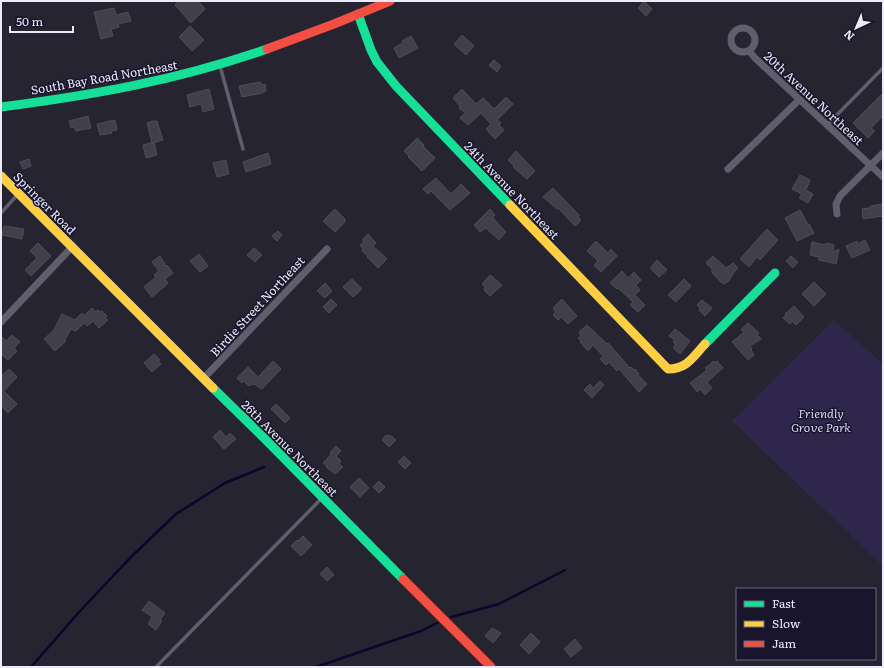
<svg xmlns="http://www.w3.org/2000/svg" width="884" height="668" font-family="Literata,serif">
  <style>
    .green { fill: #2f274b }
    .lines { fill: none; stroke-linecap: round; stroke-linejoin: round }
    .stream { stroke: #0f032b; stroke-width: 2.5 }
    .building { fill: #41404a; stroke: #4e4c58 }
    .lane { stroke: #605e6c; stroke-width: 3.5 }
    .street { stroke: #605e6c; stroke-width: 7 }
    .fast { stroke: #16e098; stroke-width: 9 }
    .slow { stroke: #ffcf43; stroke-width: 9 }
    .jam { stroke: #f24e42; stroke-width: 9 }
    .labels { text-anchor: middle; dominant-baseline: central; stroke-width: 3; stroke-linejoin: round; paint-order: stroke }
    .street-label { font-size: 12px; fill: #ebe9fa; stroke: #19152c }
    .park-label { font-size: 12px; font-style: italic; fill: #d8d4f5; stroke: #19152c }
  </style>
  <rect width="100%" height="100%" fill="#262430"/>
  <path class="green" d="M834 320 883 364V566L732 421Z"/>
  <g class="lines">
    <path class="stream" d="M451 617 499 604 565 570
      M31 667 80 611 130 558 176 514 225 483 264 467
      M316 667 421 631 437 623"/>
  </g>
  <path class="building" d="M179 1H198L205 9 191 23 175 5Z
    M644 1 652 9 646 16 638 8Z
    M114 8 116 15 128 12 131 21 118 24 119 27 111 29 113 36 101 39 94 12Z
    M190 26 204 40 192 51 179 37Z
    M462 35 474 46 466 55 454 44Z
    M411 36 418 48 399 58 394 48 403 43 402 41Z
    M494 60 501 66 497 72 489 65Z
    M260 82 261 85 265 84 266 91 263 92V93L242 97 239 86Z
    M209 89 214 109 203 112 201 104 190 107 187 95Z
    M462 89 476 104 483 98 494 109 506 97 513 104 497 120 501 123 499 125 504 130 495 139 486 129 491 124 481 113 468 125 460 118 465 113 459 108 460 106 453 98Z
    M883 93V116L871 128 875 131 868 138 853 123Z
    M88 116 91 128 76 131 74 127 71 128 69 121Z
    M115 120 117 130 111 131 112 133 100 135 97 124Z
    M153 121H157L163 140 152 143 147 123Z
    M417 138 424 145 423 146 435 158 422 171 408 157 409 156 404 151Z
    M154 142 157 155 146 158 143 145Z
    M516 151 535 171 527 179 513 167 514 166 508 160Z
    M268 153 271 164 246 172 243 162Z
    M29 159 31 166 23 169 20 162Z
    M226 160 229 174 217 177 213 163Z
    M800 175 810 180 806 190 813 194 808 203 799 198 802 194 792 189Z
    M436 178 451 194 461 184 470 193 450 210 431 191 428 194 423 189Z
    M553 188 579 215 578 217 581 220 575 226 558 208 557 209 543 197Z
    M882 204 883 216 863 219 862 209 869 208 871 206Z
    M335 209 345 219V222L335 232 323 221Z
    M490 209 495 215 492 217 506 232 499 240 486 228 480 232 474 225Z
    M800 210 808 225 809 224 814 233 797 241 785 218Z
    M4 226 24 229 22 239 2 235Z
    M767 229 778 240 760 260 757 257 749 267 740 259Z
    M278 231 282 235 277 241 272 236Z
    M368 234 376 243 373 246 387 259 378 268 367 257 368 256 362 251 363 249 360 245 364 242 362 240Z
    M865 240 870 250 852 258 846 246 857 241 858 244Z
    M596 241 608 253 611 249 617 256 601 272 594 265 598 261 587 251Z
    M812 242 825 245 826 243 834 245 833 252 839 249 836 264 819 260V257L810 255Z
    M38 243 51 256 31 276 25 270 37 258 30 251Z
    M254 248 262 255 255 262 247 255Z
    M199 254 208 266 200 272 190 261Z
    M160 256 166 266 167 265 173 273 165 279 168 283 165 286 152 297 144 287 156 277 154 275 159 271 152 262Z
    M713 256 726 268 733 263 738 268 734 272 728 282 723 284 712 273V269L706 263Z
    M791 256 798 262 793 268 786 261Z
    M657 260 667 270 659 277 650 268Z
    M622 271 628 278 634 272 641 280 636 285 640 290 635 295 645 305 638 312 630 305 633 302 618 288 617 289 610 283Z
    M490 275 502 285 490 296 484 290 485 287 482 284Z
    M352 279 362 289 353 297 343 287Z
    M684 279 691 286 676 302 668 295Z
    M814 282 826 294 814 306 802 294Z
    M325 283 332 291 325 298 317 291Z
    M331 299 337 305 329 313 323 307Z
    M562 299 577 316 568 324 561 317 558 320 553 315 556 312 553 308Z
    M702 300 712 308 705 316 699 310 700 308 697 305Z
    M794 306 804 317 796 325 792 321 790 324 783 318 786 315 785 314Z
    M92 308 95 312 98 310 100 312 102 311 107 316 105 318 108 320 99 328 93 321 87 326 84 323 76 331 71 329 65 340 66 341 55 351 44 339 54 330 62 314 75 320 82 313 84 316Z
    M748 323 759 333 757 334 761 339 750 346 752 349 751 350 754 355 748 360 732 342 744 332 741 330Z
    M587 325 607 344 608 343 630 368 631 367 634 370 635 369 639 374 638 375 647 384 639 392 619 369 617 371 609 362 606 365 600 359 603 356 593 345 588 351 580 342 581 341 578 338 581 335 579 332Z
    M675 329 690 341 680 354 673 348 676 344 673 342 675 340 669 336Z
    M12 335 20 342 14 348 17 351 8 360 1 354V336L6 341Z
    M154 354 160 360 158 361 161 364 152 372 144 363Z
    M273 361 281 369 262 389 254 384 253 385 251 384 249 386 244 381 242 383 237 378 248 367 258 377Z
    M714 361 715 363 717 361 723 368 707 382 712 388 705 395 700 389 697 392 690 383 707 370 705 368Z
    M9 369 17 377 4 391 17 404 8 413 1 406V376Z
    M600 381 604 385 592 398 584 390 590 384 593 388Z
    M276 404 290 418 285 423 271 409Z
    M220 430 226 437 230 433 236 439 224 449 213 437Z
    M386 435 388 436 390 435 396 440 389 447 382 440Z
    M336 446 341 451 336 456 341 461 339 464 343 467 335 474 326 467 327 466 323 463 331 454 330 453Z
    M404 456 411 463 405 469 398 462Z
    M359 478 369 488 360 497 350 487Z
    M379 481 385 487 379 493 373 487Z
    M303 536 312 545 301 556 291 546 297 540 298 541Z
    M327 567 334 575 327 581 320 574Z
    M149 601 165 613 160 620 162 621 156 630 148 624 152 617 142 610Z
    M492 628 501 633 493 643 485 636Z
    M531 633 540 642 529 654 520 645Z
    M575 639 582 648 571 657 564 649Z"/>
  <g class="lines">
    <path class="lane" d="M220 66 243 149
      M827 125 883 68
      M1 213 18 194
      M156 667 322 498"/>
    <path class="street" d="M731 40a12 12 0 1 1 24 0a12 12 0 1 1-24 0Z
      M749 51 755 58 883 177
      M728 169 799 100
      M837 214 836 204 840 196 883 153
      M1 322 73 246
      M203 379 327 249"/>
    <path class="fast" d="M358 14 371 50 377 62 396 86 510 205
      M1 107C94 95 178 80 267 49
      M705 344 775 273
      M213 388 265 439 403 579"/>
    <path class="slow" d="M1 176 213 388
      M510 205 668 369C687 369 693 357 705 344"/>
    <path class="jam" d="M267 49 334 24 390 1
      M403 579 491 667"/>
  </g>
  <g class="labels">
    <g class="street-label">
      <text transform="translate(104 77) rotate(-10)">South Bay Road Northeast</text>
      <text transform="translate(814 98) rotate(43)">20th Avenue Northeast</text>
      <text transform="translate(512 190) rotate(46)">24th Avenue Northeast</text>
      <text transform="translate(45 203) rotate(45)">Springer Road</text>
      <text transform="translate(257 306) rotate(-47)">Birdie Street Northeast</text>
      <text transform="translate(290 448) rotate(45)">26th Avenue Northeast</text>
    </g>
    <g class="park-label">
      <text x="821" y="413">Friendly<tspan x="821" dy="14">Grove Park</tspan></text>
    </g>
  </g>
  <rect width="884" height="668" fill="none" stroke="#ebe9fa" stroke-width="4"/>
  <rect x="736" y="588" width="140" height="72" fill="#19152c" stroke="#6d6a7e"/>
  <rect x="744" y="601" width="20" height="6" fill="#16e098" stroke="#6d6a7e"/>
  <text x="772" y="608" font-size="12" fill="#ebe9fa">Fast</text>
  <rect x="744" y="621" width="20" height="6" fill="#ffcf43" stroke="#6d6a7e"/>
  <text x="772" y="628" font-size="12" fill="#ebe9fa">Slow</text>
  <rect x="744" y="641" width="20" height="6" fill="#f24e42" stroke="#6d6a7e"/>
  <text x="772" y="648" font-size="12" fill="#ebe9fa">Jam</text>
  <g transform="translate(856 28) rotate(224)" stroke="#19152c" stroke-width="3" paint-order="stroke">
  <path d="M0-3L7 15L0 10L-7 15Z" fill="#ebe9fa"/>
  <text y="-6" font-size="11" font-weight="bold" text-anchor="middle" fill="#ebe9fa">N</text>
  </g>
  <path d="M10 26v6h63v-6" fill="none" stroke="#ebe9fa" stroke-width="2"/>
  <text x="16" y="26" font-size="12" fill="#ebe9fa" stroke="#19152c" stroke-width="3" paint-order="stroke">50 m</text>
</svg>
